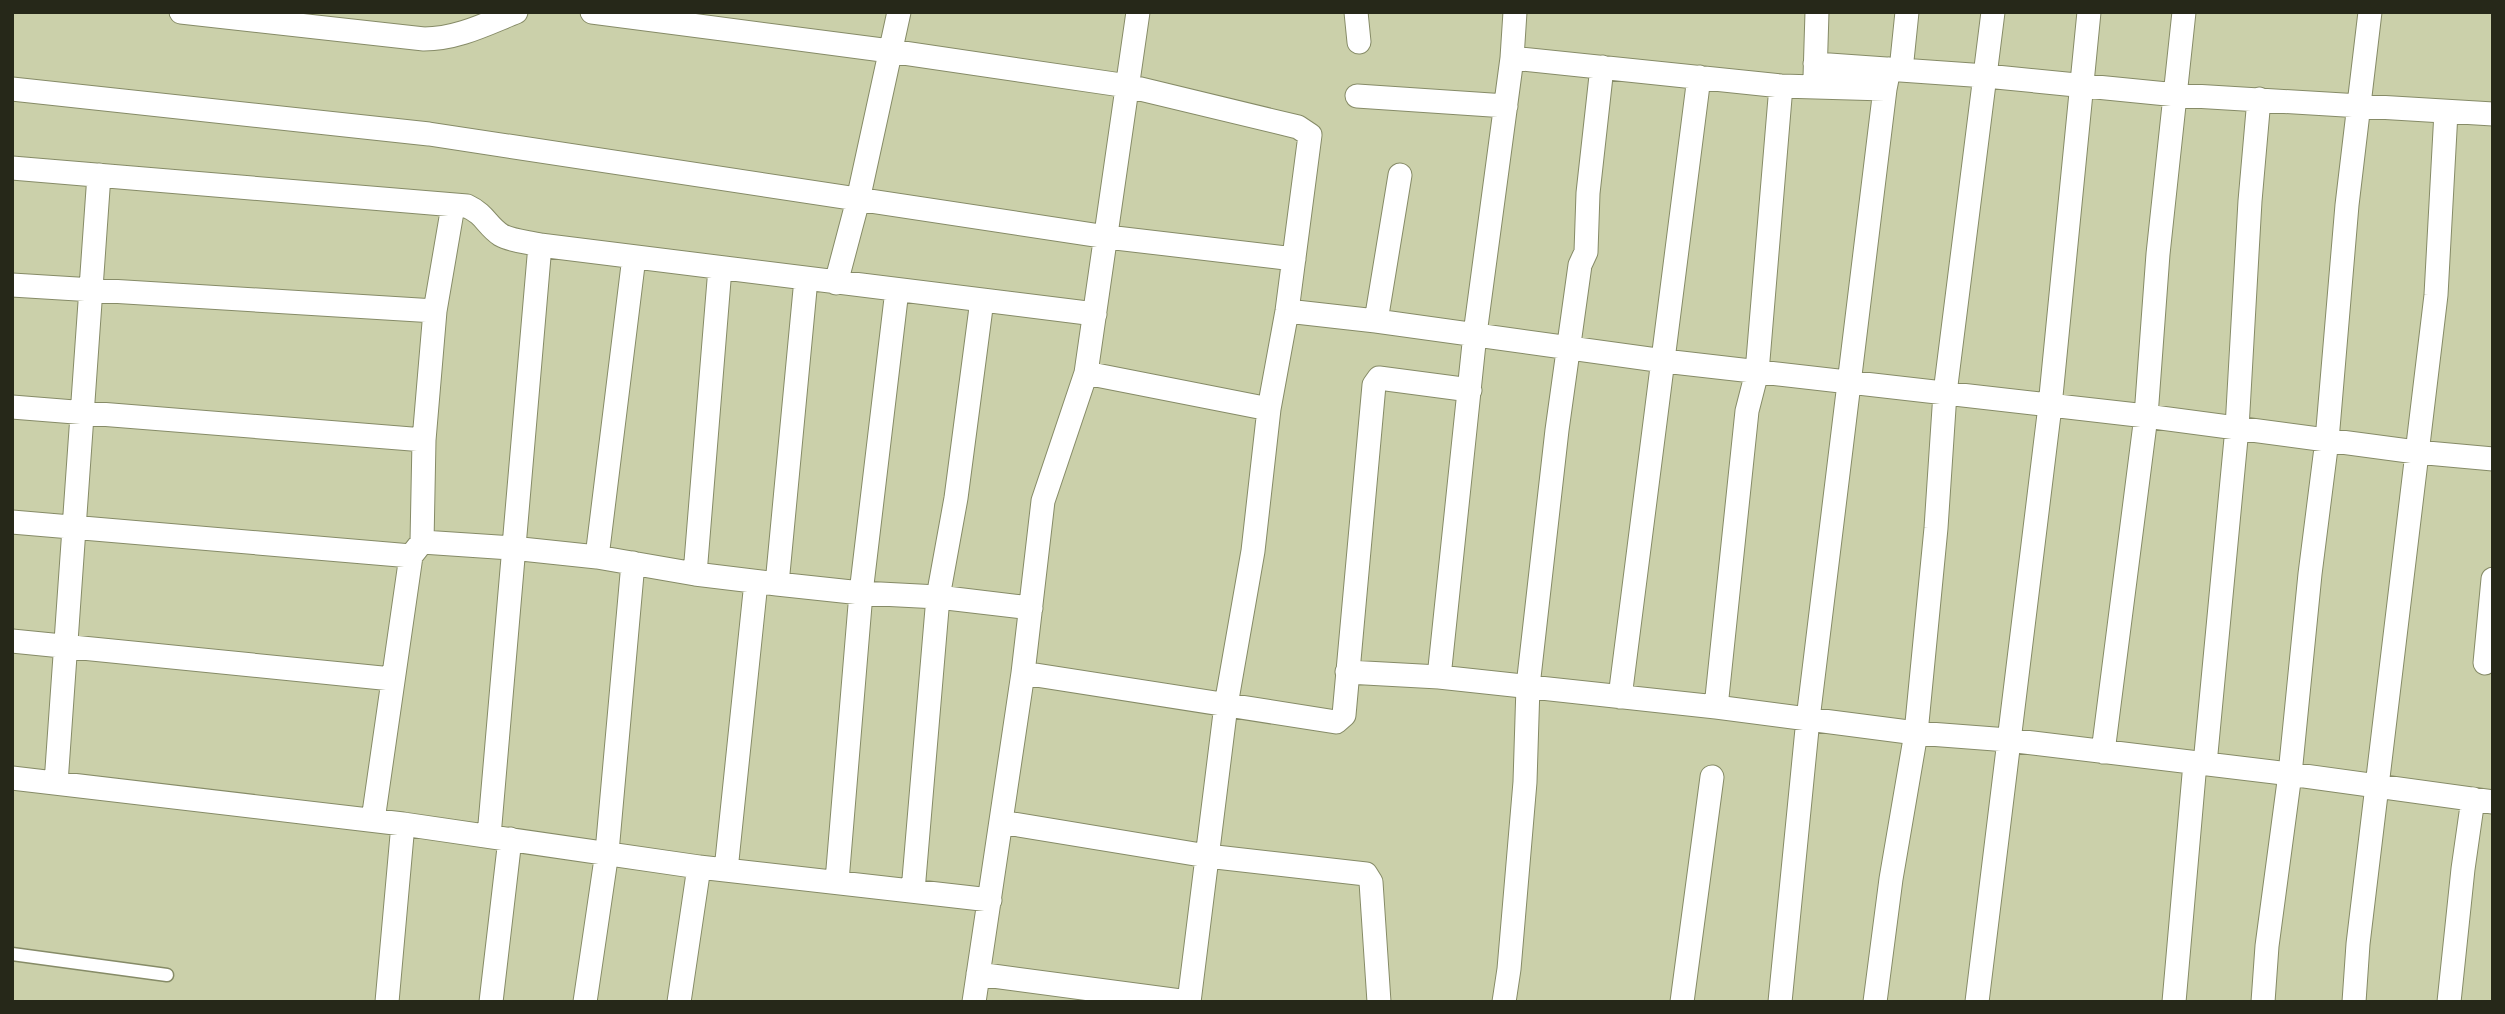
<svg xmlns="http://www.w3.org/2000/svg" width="2505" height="1014" font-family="'DM Sans',sans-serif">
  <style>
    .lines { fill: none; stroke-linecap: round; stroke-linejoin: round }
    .service-casing { stroke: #868b67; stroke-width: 15 }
    .minor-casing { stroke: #868b67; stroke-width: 25 }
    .service { stroke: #fff; stroke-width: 12 }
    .minor { stroke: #fff; stroke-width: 23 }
  </style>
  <rect width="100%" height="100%" fill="#cbd0aa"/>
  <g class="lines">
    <defs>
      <path id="service" d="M12 954 167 975"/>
      <path id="minor" d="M181 12 424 39C457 39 486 24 516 12
        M592 12 890 51 1128 86 1298 127 1310 135 1287 311 1269 409 1253 551 1226 705 1189 1002
        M1356 12 1359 42
        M1512 58 1781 86 1885 89
        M1815 64 1986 76 2177 95 2493 114
        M1901 70 1907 12
        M1815 77 1817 12
        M12 89 429 134 1107 237 1294 259
        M1357 96 1506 106
        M12 168 467 206C486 215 486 225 501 235 511 241 528 242 540 245L1095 314
        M836 283 858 200 899 12
        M12 285 435 311
        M1287 311 1376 321 1664 361 2146 416 2416 452 2493 459
        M1376 321 1400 175
        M1086 373 1269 409
        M12 407 424 440
        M12 522 411 556
        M422 542 512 548 597 557 695 574 777 584 861 593 938 597 1031 608
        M597 557 634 257
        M695 574 720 268
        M777 584 806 279
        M12 641 392 679
        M2485 663 2493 579
        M1347 672 1439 677 1716 707 1916 733 2008 740 2290 774 2493 802
        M1023 673 1336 722 1344 715 1374 385 1379 378 1470 390
        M1439 677 1475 334 1512 58 1515 12
        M1620 697 1699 77
        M1716 707 1747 411 1757 372 1781 86
        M2103 752 2146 416 2158 254 2184 12
        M2205 764 2237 428 2250 201 2259 99
        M12 778 403 824 699 867 990 900
        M56 783 99 175
        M373 820 411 556 422 542 424 440 435 311 453 206
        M1001 822 1207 856 1366 874 1371 882 1379 1002
        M489 836 540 245
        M726 870 756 582
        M837 881 861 593 897 290
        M913 891 938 597 956 498 982 300
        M978 974 1188 1002
        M387 1002 403 824
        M491 1002 510 839
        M585 1002 607 852 633 563
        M679 1002 699 867
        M974 1002 1023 673 1043 501 1086 373 1138 12
        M1504 1002 1509 969 1525 782 1528 686 1557 430 1580 265 1586 252 1588 193 1602 67
        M1682 1002 1712 777
        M1780 1002 1808 719 1885 89 1889 69
        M1875 1002 1891 879 1916 733 1936 528 1945 393 1993 12
        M1977 1002 2050 406 2089 12
        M2174 1002 2195 763
        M2263 1002 2267 946 2290 774 2310 574 2327 440 2347 205 2370 12
        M2354 1002 2358 944 2436 295 2446 112
        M2449 1002 2463 869 2473 799"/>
    </defs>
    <use href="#service" class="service-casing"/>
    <use href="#minor" class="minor-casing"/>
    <use href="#service" class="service"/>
    <use href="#minor" class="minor"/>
  </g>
  <rect width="2505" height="1014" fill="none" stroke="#262819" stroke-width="28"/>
</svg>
